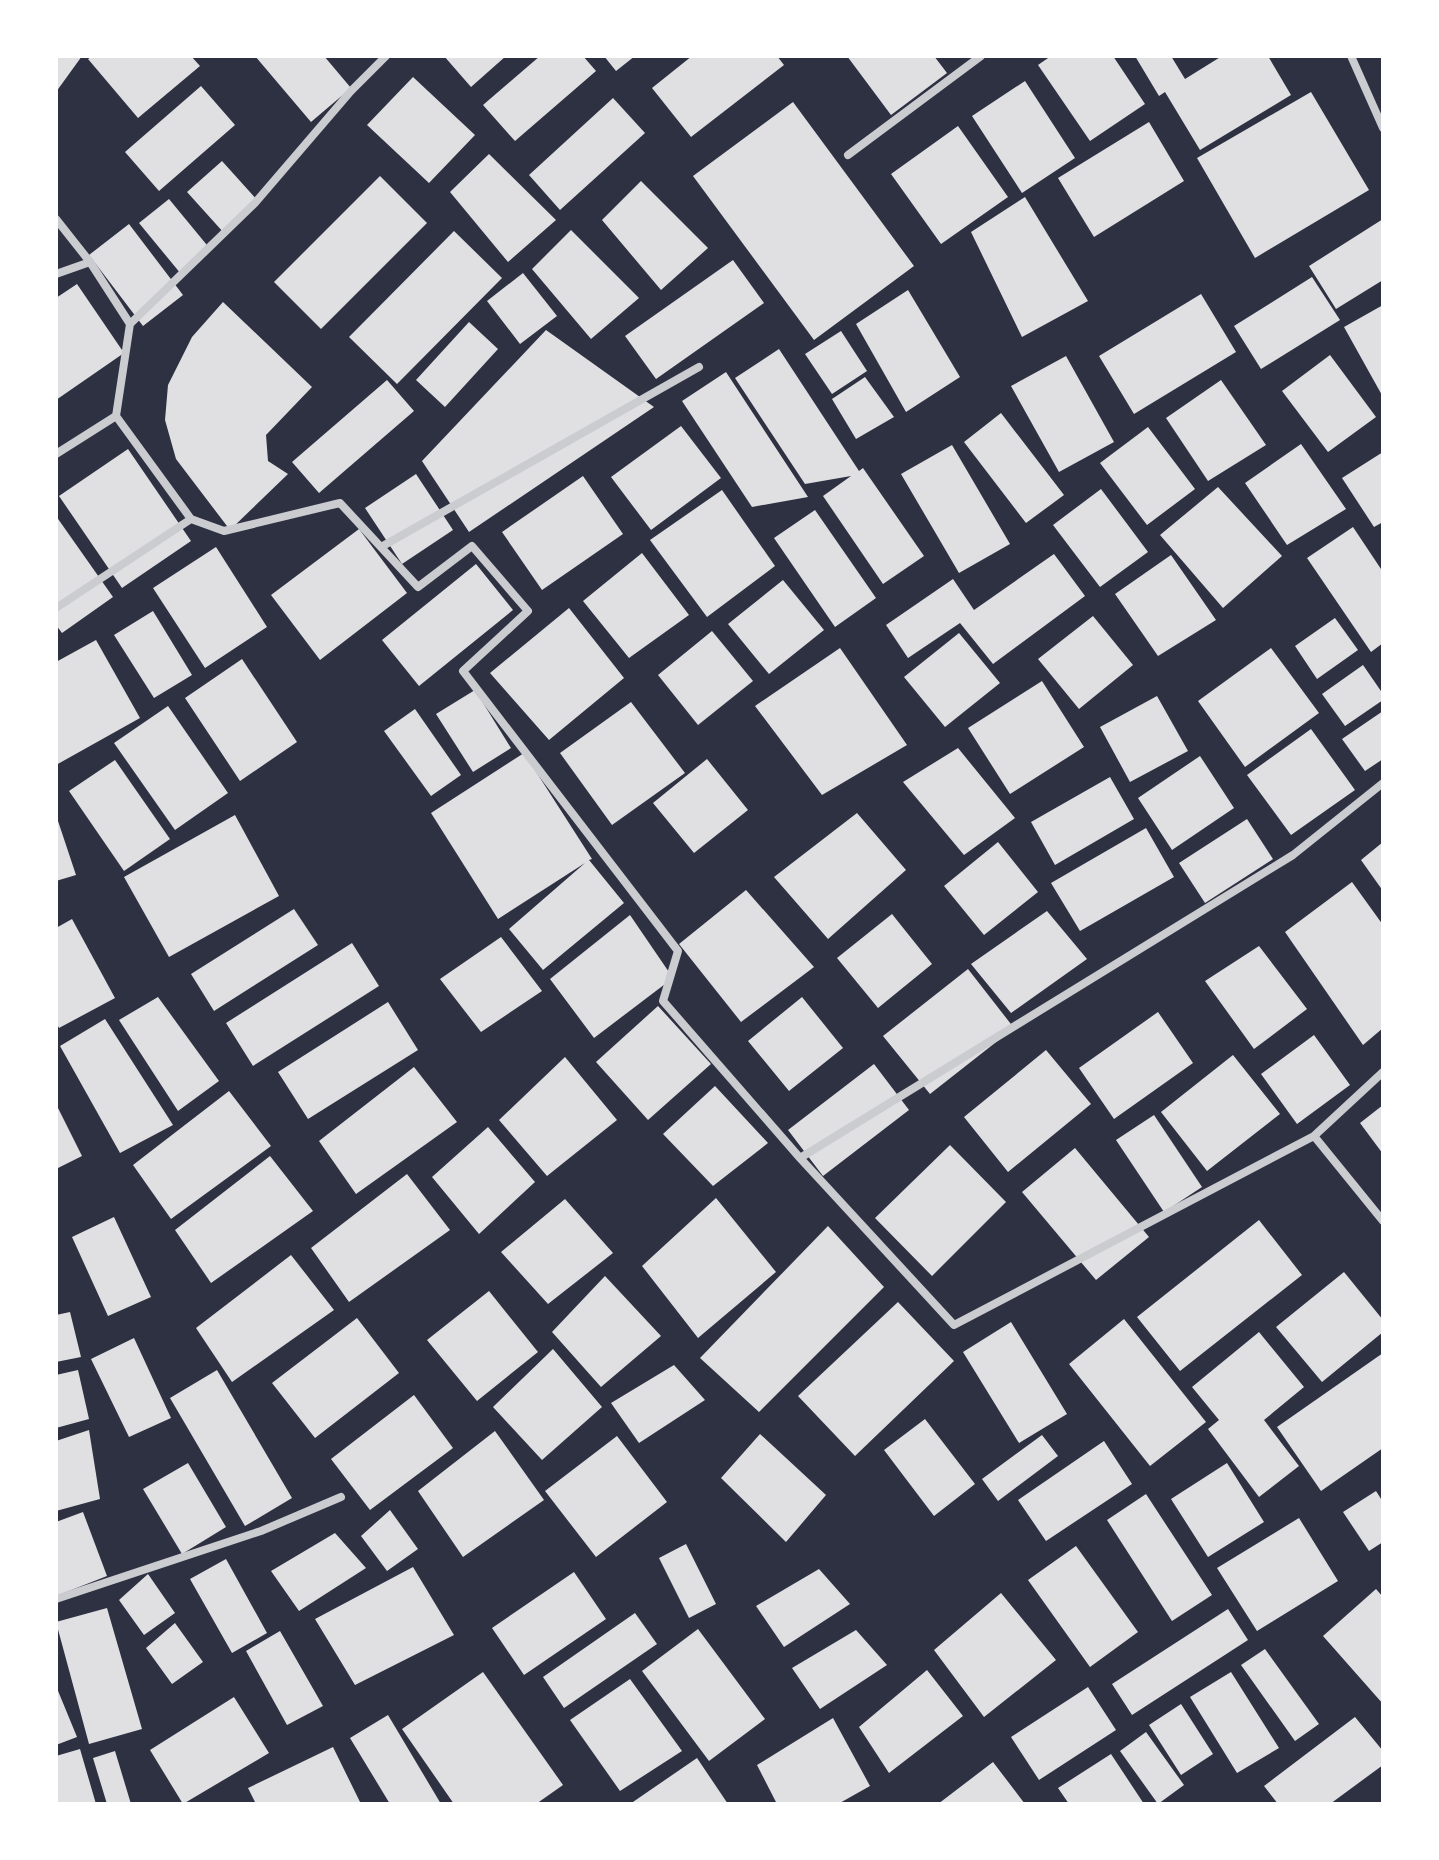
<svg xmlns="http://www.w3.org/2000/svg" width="1439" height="1860" font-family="Arial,sans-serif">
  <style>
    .building { fill: #e0e0e3 }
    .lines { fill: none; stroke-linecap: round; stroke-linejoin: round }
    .minor { stroke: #caccd0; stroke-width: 8 }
  </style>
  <rect width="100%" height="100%" fill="#2d3142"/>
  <path class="building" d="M56 56H82L56 92Z
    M93 56H191L200 66 138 118 88 59Z
    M255 56H324L351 88 311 122Z
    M444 56H506L471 87Z
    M540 56H583L596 71 515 141 483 105Z
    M604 56H635L616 71Z
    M692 56H777L784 65 691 137 652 88Z
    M847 56H934L947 73 891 115Z
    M1051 56H1113L1145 104 1090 141 1038 65Z
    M1135 56H1171L1185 79 1222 56H1268L1291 95 1200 150 1165 92 1159 96Z
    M413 77 475 135 429 183 367 125Z
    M1025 81 1075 158 1022 193 972 116Z
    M201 86 235 125 159 191 125 152Z
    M1311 92 1369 190 1255 258 1197 158Z
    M613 98 645 133 560 210 529 175Z
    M793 102 914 266 814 340 693 176Z
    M1149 122 1184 181 1094 237 1058 178Z
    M958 126 1008 197 941 244 891 174Z
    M489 154 556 220 508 262 450 192Z
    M222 161 259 202 224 233 187 192Z
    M380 176 427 223 321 329 274 282Z
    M641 181 708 248 661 290 602 220Z
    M1025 197 1088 301 1022 337 971 232Z
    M169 199 211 250 181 274 139 223Z
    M1383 219V280L1336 309 1309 266Z
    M129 224 183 295 143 326 89 255Z
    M571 230 639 298 591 339 532 269Z
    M454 231 502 278 397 384 349 337Z
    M733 260 764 303 656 379 625 336Z
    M523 273 557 316 520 344 487 301Z
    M1312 277 1340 320 1261 369 1234 326Z
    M77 284 124 353 56 400V298Z
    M908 290 960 377 906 412 856 324Z
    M1201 294 1236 352 1134 414 1099 356Z
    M223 302 312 387 266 435 268 461 288 474 230 530 176 459 165 420 168 385 192 337Z
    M1383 305V397L1344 327Z
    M469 322 498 349 445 407 416 380Z
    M546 330 654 407 469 532 422 461Z
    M841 331 867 371 832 394 805 354Z
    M779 349 859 471 863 468 924 556 883 584 823 496 851 476 805 484 735 378Z
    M1330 355 1376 417 1328 452 1282 391Z
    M1066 356 1114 442 1059 472 1011 386Z
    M726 372 808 497 752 507 682 401Z
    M865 377 894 417 856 439 832 399Z
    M387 380 414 411 319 493 292 462Z
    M1221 380 1266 445 1208 481 1166 418Z
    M1001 413 1064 495 1026 523 964 442Z
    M681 426 721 478 651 530 611 477Z
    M1148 427 1195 489 1147 525 1100 463Z
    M1301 444 1346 509 1287 545 1245 483Z
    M952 445 1010 544 959 573 901 474Z
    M128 449 191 541 122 588 59 496Z
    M1383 452V522L1374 527 1342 478Z
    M416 474 453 530 402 564 365 508Z
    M583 476 623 534 542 590 502 532Z
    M1218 487 1282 556 1223 608 1160 535Z
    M1101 489 1148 552 1100 587 1053 525Z
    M722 490 775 566 707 617 650 540Z
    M815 510 876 598 835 627 774 538Z
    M56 516 113 597 62 633 56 625Z
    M1353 527 1383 572V643L1371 652 1307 558Z
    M359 529 407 593 320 660 271 595Z
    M216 547 267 627 205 668 153 588Z
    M642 553 689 615 629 658 583 601Z
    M1054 554 1085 596 993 664 960 623 908 658 886 625 953 579 974 610Z
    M1171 555 1216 620 1158 656 1115 594Z
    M476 564 513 610 419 686 382 640Z
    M783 580 824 630 769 674 728 624Z
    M569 608 624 678 549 740 490 673Z
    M153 611 192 675 154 698 114 635Z
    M1093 616 1133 665 1079 709 1038 659Z
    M1335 618 1358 650 1317 679 1295 646Z
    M712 631 753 681 698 725 658 675Z
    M959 633 1000 683 945 727 904 677Z
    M96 640 140 718 56 765V662Z
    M840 648 907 745 822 795 755 706Z
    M1271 648 1319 713 1245 767 1198 701Z
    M242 659 297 742 240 781 185 698Z
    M1363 665 1383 694V700L1345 726 1322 694Z
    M1042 681 1084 747 1010 794 968 728Z
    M475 690 511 748 473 772 436 714Z
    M1157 696 1188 751 1130 782 1100 727Z
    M631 702 685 773 612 825 560 753Z
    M168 706 228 793 175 830 114 743Z
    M415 709 461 775 431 796 384 731Z
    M1383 711V759L1365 771 1342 739Z
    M1311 729 1355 790 1291 835 1247 775Z
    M958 748 1015 818 964 855 903 782Z
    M524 753 592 859 589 860 624 903 543 970 509 929 585 863 498 919 431 813Z
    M1200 756 1234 808 1172 850 1138 798Z
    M707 759 748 810 694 853 653 803Z
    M115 760 170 839 124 871 69 791Z
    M1110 777 1134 819 1055 865 1031 822Z
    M857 813 906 870 828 939 774 877Z
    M235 815 279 896 169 957 124 877Z
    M1247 819 1273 859 1205 903 1179 863Z
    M58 821 76 875 56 881V822Z
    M1146 828 1174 877 1080 931 1051 883Z
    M998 842 1038 892 984 935 944 886Z
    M1383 842V891L1361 860Z
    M1352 882 1383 925V1028L1363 1045 1285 932Z
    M746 890 814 967 741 1022 679 944Z
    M294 909 318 945 214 1011 191 974Z
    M1047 911 1087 959 1011 1013 971 964Z
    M892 914 932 964 878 1008 837 958Z
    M630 915 673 978 594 1038 550 979Z
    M72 919 115 998 59 1028 56 1022V928Z
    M501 937 542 991 481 1032 440 979Z
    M352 943 379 986 253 1066 226 1023Z
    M1259 946 1307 1009 1254 1049 1205 981Z
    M968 969 1014 1028 930 1094 883 1036Z
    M158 997 219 1081 178 1111 119 1020Z
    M802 997 843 1048 789 1091 748 1041Z
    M388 1002 418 1050 308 1119 278 1072Z
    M658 1006 711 1064 648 1120 596 1062Z
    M1158 1012 1193 1063 1114 1119 1079 1068Z
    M105 1019 173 1125 120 1153 60 1046Z
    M1314 1035 1350 1085 1297 1124 1261 1074Z
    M1046 1050 1091 1104 1008 1172 964 1117Z
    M1233 1055 1280 1114 1207 1171 1161 1112Z
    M565 1057 617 1120 547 1176 499 1120Z
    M874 1064 909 1110 823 1176 788 1130Z
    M414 1067 457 1122 356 1194 319 1141Z
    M715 1086 768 1143 713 1186 663 1134Z
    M229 1091 271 1146 171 1219 133 1165Z
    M56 1104 82 1156 56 1169Z
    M1383 1105V1154L1360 1123Z
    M1154 1115 1202 1187 1164 1212 1116 1140Z
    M488 1127 535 1182 479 1234 432 1177Z
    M950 1145 1006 1202 932 1276 875 1218Z
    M1075 1148 1149 1237 1096 1280 1022 1192Z
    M270 1156 313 1211 211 1283 175 1230Z
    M407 1174 450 1230 349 1302 311 1248Z
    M716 1198 776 1272 698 1338 642 1266Z
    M565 1199 613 1253 548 1304 501 1252Z
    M114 1217 151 1297 108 1316 72 1237Z
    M1259 1220 1302 1275 1180 1371 1137 1317Z
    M828 1226 884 1287 759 1412 700 1358Z
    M291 1255 334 1310 232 1382 196 1328Z
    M1344 1272 1383 1320V1332L1322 1382 1276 1327Z
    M605 1276 661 1336 601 1387 552 1332Z
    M489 1291 538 1352 477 1401 427 1340Z
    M898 1302 954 1361 855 1456 798 1396Z
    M70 1312 81 1357 56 1362V1315Z
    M357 1318 399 1373 315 1438 272 1383Z
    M1124 1319 1206 1422 1150 1466 1069 1364Z
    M1011 1322 1067 1414 1019 1443 963 1352Z
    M1259 1332 1304 1387 1264 1420 1299 1466 1259 1497 1208 1429 1219 1420 1192 1387Z
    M134 1338 171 1418 129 1437 91 1359Z
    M553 1349 602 1407 542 1460 493 1407Z
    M1383 1353V1448L1321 1491 1277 1427Z
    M674 1365 705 1400 639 1443 611 1403Z
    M78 1370 89 1419 56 1428V1375Z
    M217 1370 292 1498 245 1526 170 1398Z
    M414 1395 453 1448 370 1510 331 1459Z
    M925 1419 975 1484 934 1516 884 1450Z
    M89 1430 100 1499 56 1511V1441Z
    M495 1431 544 1500 463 1557 418 1491Z
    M760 1434 826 1495 786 1542 721 1478Z
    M1042 1435 1058 1456 998 1501 982 1479Z
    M617 1436 667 1502 596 1557 545 1491Z
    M1104 1441 1132 1484 1046 1541 1018 1500Z
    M188 1463 226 1527 182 1554 143 1489Z
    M1227 1463 1264 1522 1208 1557 1171 1499Z
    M1376 1491 1383 1502V1542L1369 1551 1343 1512Z
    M1146 1494 1212 1595 1172 1621 1107 1520Z
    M390 1510 418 1549 387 1571 361 1536Z
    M83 1512 107 1576 56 1596V1522Z
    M1299 1518 1338 1581 1257 1631 1217 1568Z
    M335 1533 366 1568 299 1611 271 1571Z
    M686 1544 716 1604 689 1618 659 1558Z
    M1076 1546 1138 1632 1090 1667 1028 1580Z
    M226 1559 267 1633 232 1653 190 1579Z
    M413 1567 454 1635 355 1685 315 1619Z
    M819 1569 850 1604 784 1647 756 1606Z
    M574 1572 606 1619 524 1675 492 1628Z
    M148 1574 175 1613 144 1635 119 1600Z
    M1376 1589 1383 1597V1704L1323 1636Z
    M1001 1593 1056 1660 984 1717 934 1650Z
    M107 1608 142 1729 89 1744 56 1622Z
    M1228 1609 1248 1640 1132 1715 1112 1684Z
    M635 1613 657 1644 564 1708 543 1677Z
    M175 1623 203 1662 172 1684 146 1648Z
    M698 1629 765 1719 709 1761 642 1671Z
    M856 1630 887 1665 820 1709 792 1668Z
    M280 1631 323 1706 287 1725 246 1651Z
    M1265 1649 1319 1724 1295 1741 1241 1665Z
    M927 1670 963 1716 889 1773 859 1727Z
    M483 1672 563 1785 536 1804H454L402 1729Z
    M1231 1672 1279 1748 1237 1773 1190 1697Z
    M630 1679 682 1751 620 1791 570 1720Z
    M56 1686 77 1737 56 1745Z
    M1088 1687 1116 1730 1039 1780 1011 1737Z
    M234 1697 269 1753 183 1804 150 1750Z
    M1181 1704 1213 1754 1181 1775 1149 1725Z
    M388 1715 441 1804H390L350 1738Z
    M1355 1717 1383 1751V1765L1330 1804H1278L1264 1786Z
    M833 1718 870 1786 838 1804H777L757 1765Z
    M1146 1732 1184 1785 1158 1804 1120 1751Z
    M333 1747 361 1804H256L248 1788Z
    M80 1749 96 1804H56V1756Z
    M115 1751 131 1804H107L93 1758Z
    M1111 1754 1144 1804H1069L1058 1788Z
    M697 1758 728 1804H630Z
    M993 1762 1025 1804H938Z"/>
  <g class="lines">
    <path class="minor" d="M386 56 351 91 255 203 130 324 116 416 191 519 224 531 340 503 418 587 472 546 528 611 463 671 678 951 663 1001 800 1158 954 1325 1314 1136 1383 1072
      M1351 56 1383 128
      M848 155 981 56
      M56 219 90 262 130 324
      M56 274 90 262
      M56 454 116 416
      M381 547 699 367
      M56 608 191 519
      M1314 1136 1383 1221
      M800 1158 1293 855 1383 783
      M56 1599 261 1531 341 1497"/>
  </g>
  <rect width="1439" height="1860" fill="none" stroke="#ffffff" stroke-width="116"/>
</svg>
